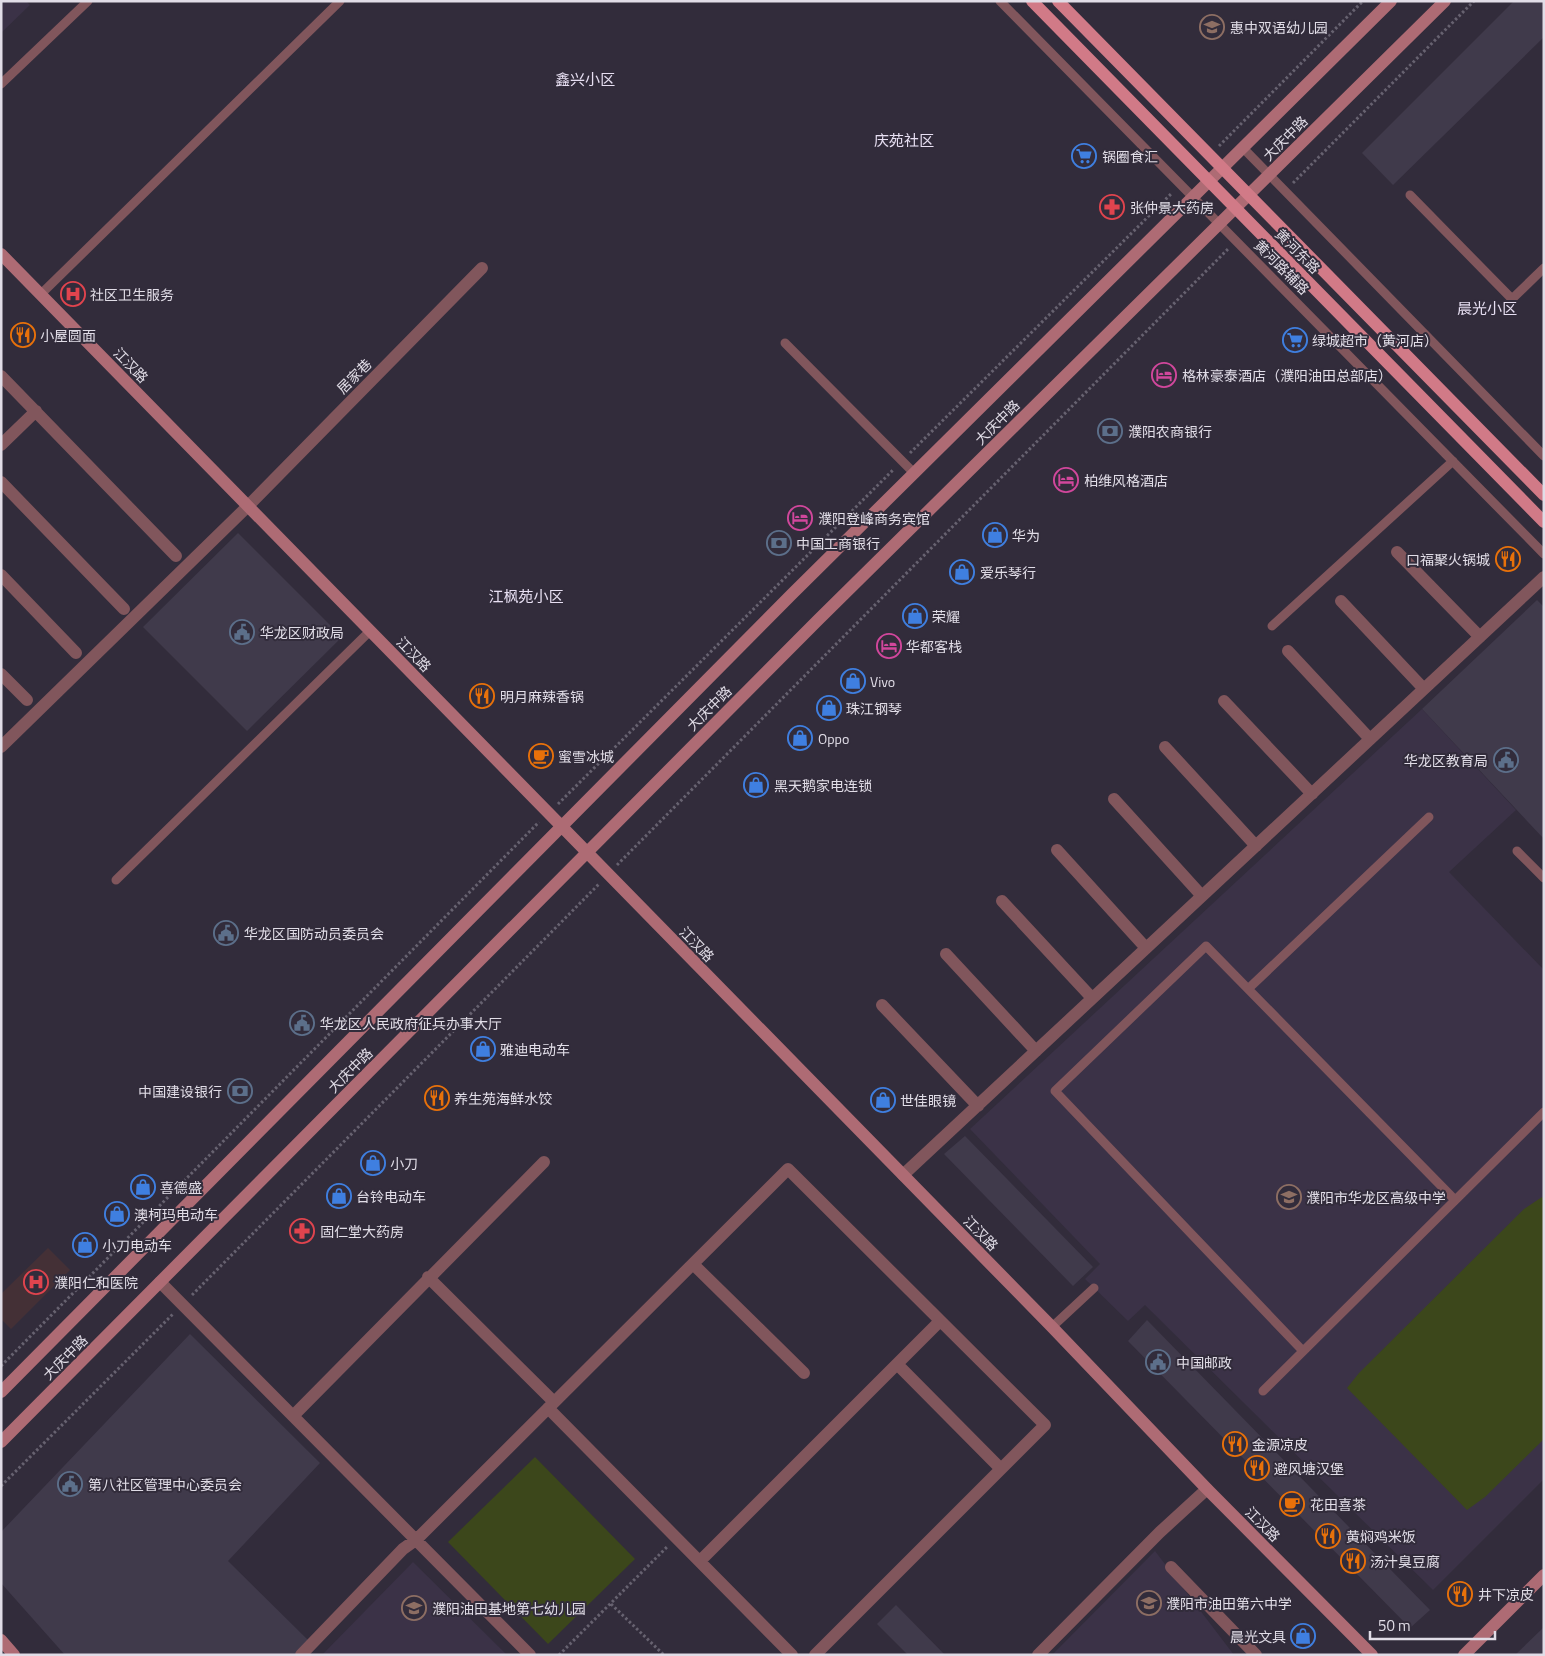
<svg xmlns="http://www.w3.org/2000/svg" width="1545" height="1656" font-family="'Titillium Web','Noto Sans SC',sans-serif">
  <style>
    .commercial { fill: #403a4b }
    .built { fill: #3b3247 }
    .medical { fill: #443036 }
    .green { fill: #3c471b }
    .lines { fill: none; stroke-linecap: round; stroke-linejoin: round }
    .path { stroke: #676270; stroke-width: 3; stroke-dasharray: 2.5 2.5; stroke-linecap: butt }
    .lane { stroke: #81565c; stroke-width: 9 }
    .street { stroke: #81565c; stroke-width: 12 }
    .secondary { stroke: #ae6b74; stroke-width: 12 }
    .primary { stroke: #d17a87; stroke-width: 12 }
    .labels { text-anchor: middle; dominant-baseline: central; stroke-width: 4; stroke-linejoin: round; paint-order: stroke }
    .poi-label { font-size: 14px; fill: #e1dde7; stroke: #322c3b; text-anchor: start }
    .street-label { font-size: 14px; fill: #e1dde7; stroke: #322c3b }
    .neighbourhood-label { font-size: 15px; fill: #e7dff2; stroke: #322c3b }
  </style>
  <rect width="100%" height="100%" fill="#322c3b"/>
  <path class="commercial" d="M1514 1H1544V37L1393 185 1362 153Z
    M238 533 342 637 247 731 143 627Z
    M1537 600 1544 607V839L1422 709Z
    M965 1136 1093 1267 1073 1286 944 1154Z
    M1147 1320 1430 1610 1410 1628 1128 1341Z
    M190 1334 320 1463 228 1561 309 1641 294 1655H65L1 1583V1532Z
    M896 1605 945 1655H908L877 1624Z
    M1544 1627V1655H1515Z"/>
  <path class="built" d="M1 1H26L30 5 1 33Z
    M1422 709 1516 810 1449 872 1544 970V1479L1433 1590 1145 1305 1128 1321 1085 1279 1100 1264 970 1129Z
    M1155 1551 1234 1655H1052Z
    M413 1562 507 1655H322Z"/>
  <path class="medical" d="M48 1248 70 1270 11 1329 1 1319V1294Z"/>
  <path class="green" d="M1542 1197 1544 1199V1439L1485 1497 1467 1510 1347 1388 1359 1373 1524 1209Z
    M535 1457 635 1559 548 1644 448 1542Z"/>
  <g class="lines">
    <path class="path" d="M1219 146 1363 1
      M1293 183 1474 1
      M910 453 1172 193
      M558 804 893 470
      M617 865 1229 248
      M192 1295 599 884
      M1 1366 539 822
      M1 1486 173 1314
      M611 1604 664 1655
      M559 1655 667 1547"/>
    <path class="lane" d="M1000 1 1544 554
      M1 84 88 1
      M1243 148 1544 456
      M1410 195 1512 299 1544 268
      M41 294 340 1
      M785 343 914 473
      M1272 626 1453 461
      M1517 851 1544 878
      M116 880 370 631
      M1248 989 1429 817
      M1052 1327 1094 1288
      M1303 1351 1055 1091 1206 946 1455 1200
      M1263 1391 1544 1112"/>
    <path class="street" d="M1 376 176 556
      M1 445 36 411
      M1 482 124 609
      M1397 552 1480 637
      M1 575 76 653
      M1341 601 1424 689
      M1288 651 1370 739
      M1 674 27 700
      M1224 701 1312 794
      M1 747 248 506 482 268
      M1165 747 1256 846
      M1114 799 1202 896
      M1057 850 1146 948
      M1002 901 1092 998
      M946 954 1036 1051
      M882 1005 978 1106
      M903 1175 1544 577
      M693 1264 804 1373
      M428 1277 554 1402
      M160 1282 530 1655
      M897 1364 1001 1469
      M548 1408 792 1655
      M294 1415 544 1162
      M700 1561 940 1321
      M1171 1567 1256 1655
      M301 1655 403 1549 417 1539 788 1169 1045 1425 815 1655
      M1038 1655 1160 1532 1207 1489"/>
    <path class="secondary" d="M1 254 1052 1327 1207 1489 1372 1655
      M1 1392 792 594 1391 1
      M1 1442 818 620 1445 1
      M1 1640 14 1655
      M1464 1655 1544 1575"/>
    <path class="primary" d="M1032 1 1544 522
      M1058 1 1544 495"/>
  </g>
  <defs>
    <symbol id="school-ring" viewBox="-11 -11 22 22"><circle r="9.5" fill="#322c3b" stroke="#8d6e63" stroke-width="1.5"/><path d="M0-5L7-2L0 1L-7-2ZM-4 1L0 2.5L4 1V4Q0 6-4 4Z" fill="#8d6e63"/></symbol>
    <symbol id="supermarket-ring" viewBox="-11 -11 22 22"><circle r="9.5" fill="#322c3b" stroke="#3f7fe0" stroke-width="1.5"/><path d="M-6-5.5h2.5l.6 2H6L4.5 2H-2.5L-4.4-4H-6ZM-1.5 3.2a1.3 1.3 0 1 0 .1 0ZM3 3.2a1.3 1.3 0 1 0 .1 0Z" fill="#3f7fe0"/></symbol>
    <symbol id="pharmacy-ring" viewBox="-11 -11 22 22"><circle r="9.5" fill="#322c3b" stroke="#e0444e" stroke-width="1.5"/><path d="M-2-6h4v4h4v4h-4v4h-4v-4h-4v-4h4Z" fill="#e0444e"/></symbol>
    <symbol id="hospital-ring" viewBox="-11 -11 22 22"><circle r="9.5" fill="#322c3b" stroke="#e0444e" stroke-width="1.5"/><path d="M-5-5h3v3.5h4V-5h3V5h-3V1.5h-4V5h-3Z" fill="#e0444e"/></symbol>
    <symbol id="restaurant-ring" viewBox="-11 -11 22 22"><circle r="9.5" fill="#322c3b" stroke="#e8710a" stroke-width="1.5"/><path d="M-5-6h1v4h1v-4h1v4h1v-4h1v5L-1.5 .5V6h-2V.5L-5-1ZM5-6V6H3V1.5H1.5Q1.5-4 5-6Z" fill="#e8710a"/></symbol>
    <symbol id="hotel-ring" viewBox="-11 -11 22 22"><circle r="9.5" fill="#322c3b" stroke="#d1479c" stroke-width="1.5"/><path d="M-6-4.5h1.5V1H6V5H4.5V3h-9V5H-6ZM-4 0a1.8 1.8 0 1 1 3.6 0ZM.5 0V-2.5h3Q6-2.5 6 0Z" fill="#d1479c"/></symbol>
    <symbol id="bank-ring" viewBox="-11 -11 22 22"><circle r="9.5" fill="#322c3b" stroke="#5c6f8a" stroke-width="1.5"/><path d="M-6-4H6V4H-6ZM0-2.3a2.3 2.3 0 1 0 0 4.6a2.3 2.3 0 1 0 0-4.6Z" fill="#5c6f8a"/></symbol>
    <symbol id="shop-ring" viewBox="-11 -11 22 22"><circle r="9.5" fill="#322c3b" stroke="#3f7fe0" stroke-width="1.5"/><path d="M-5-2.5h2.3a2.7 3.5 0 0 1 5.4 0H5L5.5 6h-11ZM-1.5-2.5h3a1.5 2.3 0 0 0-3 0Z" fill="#3f7fe0"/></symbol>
    <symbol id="civic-ring" viewBox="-11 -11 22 22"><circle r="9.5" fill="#322c3b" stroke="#5c6f8a" stroke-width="1.5"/><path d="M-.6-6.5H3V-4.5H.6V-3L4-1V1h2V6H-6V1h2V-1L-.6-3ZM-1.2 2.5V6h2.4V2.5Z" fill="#5c6f8a"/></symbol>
    <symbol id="cafe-ring" viewBox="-11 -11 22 22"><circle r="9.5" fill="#322c3b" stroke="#e8710a" stroke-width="1.5"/><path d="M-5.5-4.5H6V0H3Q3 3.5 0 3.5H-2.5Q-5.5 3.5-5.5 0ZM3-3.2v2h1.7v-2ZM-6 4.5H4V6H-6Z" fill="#e8710a"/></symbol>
  </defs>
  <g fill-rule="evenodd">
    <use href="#school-ring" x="1198" y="13" width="28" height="28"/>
    <use href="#supermarket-ring" x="1070" y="142" width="28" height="28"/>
    <use href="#pharmacy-ring" x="1098" y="193" width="28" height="28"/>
    <use href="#hospital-ring" x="59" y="280" width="28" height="28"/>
    <use href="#restaurant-ring" x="9" y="321" width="28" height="28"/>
    <use href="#supermarket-ring" x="1281" y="326" width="28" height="28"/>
    <use href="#hotel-ring" x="1150" y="361" width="28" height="28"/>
    <use href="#bank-ring" x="1096" y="417" width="28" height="28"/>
    <use href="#hotel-ring" x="1052" y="466" width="28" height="28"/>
    <use href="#hotel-ring" x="786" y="504" width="28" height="28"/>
    <use href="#shop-ring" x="981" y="521" width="28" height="28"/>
    <use href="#bank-ring" x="765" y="529" width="28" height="28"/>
    <use href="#restaurant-ring" x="1494" y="545" width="28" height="28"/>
    <use href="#shop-ring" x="948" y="558" width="28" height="28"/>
    <use href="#shop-ring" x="901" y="602" width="28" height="28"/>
    <use href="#civic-ring" x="228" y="618" width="28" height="28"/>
    <use href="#hotel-ring" x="875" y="632" width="28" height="28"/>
    <use href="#shop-ring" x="839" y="667" width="28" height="28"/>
    <use href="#restaurant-ring" x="468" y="682" width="28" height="28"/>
    <use href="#shop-ring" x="815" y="694" width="28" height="28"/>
    <use href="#shop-ring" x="786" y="724" width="28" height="28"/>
    <use href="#cafe-ring" x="527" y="742" width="28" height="28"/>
    <use href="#civic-ring" x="1492" y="746" width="28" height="28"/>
    <use href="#shop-ring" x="742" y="771" width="28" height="28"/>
    <use href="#civic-ring" x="212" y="919" width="28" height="28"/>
    <use href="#civic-ring" x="288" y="1009" width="28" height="28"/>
    <use href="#shop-ring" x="469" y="1035" width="28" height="28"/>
    <use href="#bank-ring" x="226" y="1077" width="28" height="28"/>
    <use href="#restaurant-ring" x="423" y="1084" width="28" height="28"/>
    <use href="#shop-ring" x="869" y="1086" width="28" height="28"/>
    <use href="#shop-ring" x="359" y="1149" width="28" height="28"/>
    <use href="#shop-ring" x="129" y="1173" width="28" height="28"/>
    <use href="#shop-ring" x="325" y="1182" width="28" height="28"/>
    <use href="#school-ring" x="1275" y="1183" width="28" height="28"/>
    <use href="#shop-ring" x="103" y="1200" width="28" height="28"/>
    <use href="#pharmacy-ring" x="288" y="1217" width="28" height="28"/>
    <use href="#shop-ring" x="71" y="1231" width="28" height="28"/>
    <use href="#hospital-ring" x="22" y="1268" width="28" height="28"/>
    <use href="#civic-ring" x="1144" y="1348" width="28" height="28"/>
    <use href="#restaurant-ring" x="1221" y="1430" width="28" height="28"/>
    <use href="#restaurant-ring" x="1243" y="1454" width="28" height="28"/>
    <use href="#civic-ring" x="56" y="1470" width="28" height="28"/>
    <use href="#cafe-ring" x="1278" y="1490" width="28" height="28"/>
    <use href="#restaurant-ring" x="1314" y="1522" width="28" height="28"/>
    <use href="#restaurant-ring" x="1339" y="1547" width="28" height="28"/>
    <use href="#restaurant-ring" x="1446" y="1580" width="28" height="28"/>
    <use href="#school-ring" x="1135" y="1589" width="28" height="28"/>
    <use href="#school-ring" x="400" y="1594" width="28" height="28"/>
    <use href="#shop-ring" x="1289" y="1622" width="28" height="28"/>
  </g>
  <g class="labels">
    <g class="poi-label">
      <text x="1230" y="27">惠中双语幼儿园</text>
      <text x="1102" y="156">锅圈食汇</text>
      <text x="1130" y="207">张仲景大药房</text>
      <text x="90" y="294">社区卫生服务</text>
      <text x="40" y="335">小屋圆面</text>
      <text x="1312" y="340">绿城超市（黄河店）</text>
      <text x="1182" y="375">格林豪泰酒店（濮阳油田总部店）</text>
      <text x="1128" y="431">濮阳农商银行</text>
      <text x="1084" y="480">柏维风格酒店</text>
      <text x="818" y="518">濮阳登峰商务宾馆</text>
      <text x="1012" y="535">华为</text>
      <text x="796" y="543">中国工商银行</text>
      <text x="1490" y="559" text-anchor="end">口福聚火锅城</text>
      <text x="980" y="572">爱乐琴行</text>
      <text x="932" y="616">荣耀</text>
      <text x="260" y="632">华龙区财政局</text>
      <text x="906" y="646">华都客栈</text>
      <text x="870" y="681">Vivo</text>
      <text x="500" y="696">明月麻辣香锅</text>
      <text x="846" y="708">珠江钢琴</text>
      <text x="818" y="738">Oppo</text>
      <text x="558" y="756">蜜雪冰城</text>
      <text x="1488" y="760" text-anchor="end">华龙区教育局</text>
      <text x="774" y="785">黑天鹅家电连锁</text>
      <text x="244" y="933">华龙区国防动员委员会</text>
      <text x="320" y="1023">华龙区人民政府征兵办事大厅</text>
      <text x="500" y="1049">雅迪电动车</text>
      <text x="222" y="1091" text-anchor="end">中国建设银行</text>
      <text x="454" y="1098">养生苑海鲜水饺</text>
      <text x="900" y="1100">世佳眼镜</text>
      <text x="390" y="1163">小刀</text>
      <text x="160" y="1187">喜德盛</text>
      <text x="356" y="1196">台铃电动车</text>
      <text x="1306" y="1197">濮阳市华龙区高级中学</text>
      <text x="134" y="1214">澳柯玛电动车</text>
      <text x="320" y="1231">固仁堂大药房</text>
      <text x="102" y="1245">小刀电动车</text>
      <text x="54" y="1282">濮阳仁和医院</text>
      <text x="1176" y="1362">中国邮政</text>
      <text x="1252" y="1444">金源凉皮</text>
      <text x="1274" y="1468">避风塘汉堡</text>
      <text x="88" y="1484">第八社区管理中心委员会</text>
      <text x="1310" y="1504">花田喜茶</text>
      <text x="1346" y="1536">黄焖鸡米饭</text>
      <text x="1370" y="1561">汤汁臭豆腐</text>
      <text x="1478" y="1594">井下凉皮</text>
      <text x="1166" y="1603">濮阳市油田第六中学</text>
      <text x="432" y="1608">濮阳油田基地第七幼儿园</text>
      <text x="1286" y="1636" text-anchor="end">晨光文具</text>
    </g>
    <g class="street-label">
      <text transform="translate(1285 138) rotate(-45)">大庆中路</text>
      <text transform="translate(1298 251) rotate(45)">黄河东路</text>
      <text transform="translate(1282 267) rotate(45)">黄河路辅路</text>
      <text transform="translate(131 365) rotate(46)">江汉路</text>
      <text transform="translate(354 376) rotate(-45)">居家巷</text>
      <text transform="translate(997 422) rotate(-45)">大庆中路</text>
      <text transform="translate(414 654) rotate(46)">江汉路</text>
      <text transform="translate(709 708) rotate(-45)">大庆中路</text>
      <text transform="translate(697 944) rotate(46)">江汉路</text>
      <text transform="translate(350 1070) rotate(-45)">大庆中路</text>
      <text transform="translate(981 1233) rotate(46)">江汉路</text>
      <text transform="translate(65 1357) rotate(-45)">大庆中路</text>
      <text transform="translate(1263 1524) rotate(45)">江汉路</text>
    </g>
    <g class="neighbourhood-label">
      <text x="585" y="79">鑫兴小区</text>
      <text x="904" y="140">庆苑社区</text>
      <text x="1487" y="308">晨光小区</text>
      <text x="526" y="596">江枫苑小区</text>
    </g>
  </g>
  <rect width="1545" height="1656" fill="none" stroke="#e1dde7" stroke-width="5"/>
  <path d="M1370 1631v8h125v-8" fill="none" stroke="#e1dde7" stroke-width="2.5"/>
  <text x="1378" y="1631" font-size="15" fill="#e1dde7" stroke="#322c3b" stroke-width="4" paint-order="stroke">50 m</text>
</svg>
